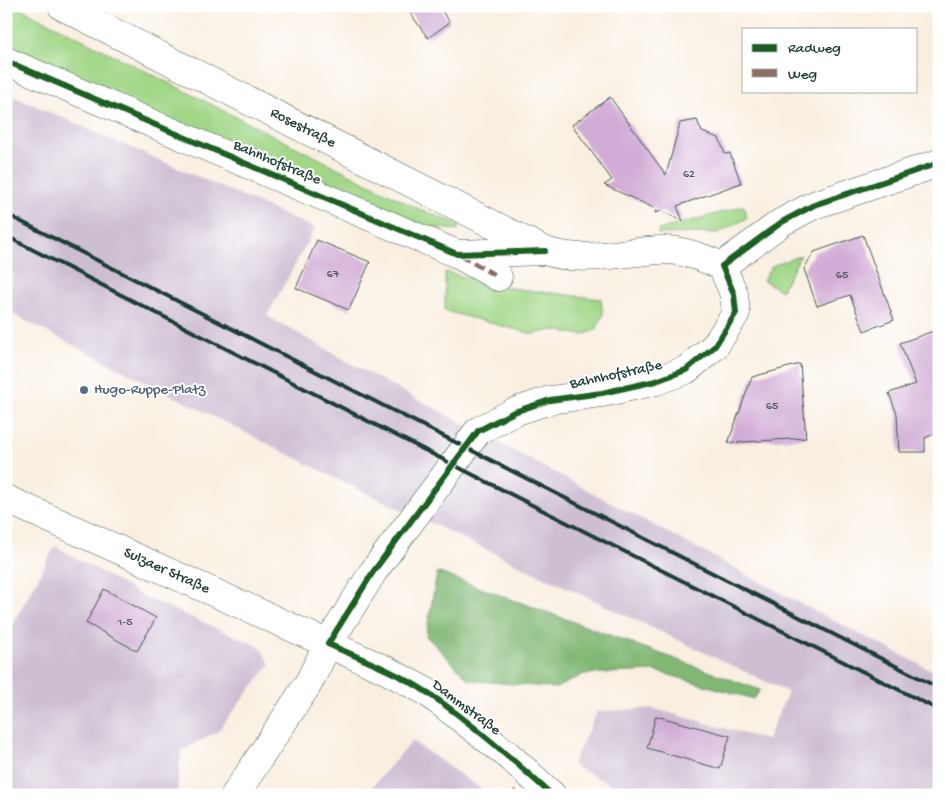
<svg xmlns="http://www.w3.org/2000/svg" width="945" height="801" font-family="'Gochi Hand',sans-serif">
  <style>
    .industrial { fill: #cdbed2 }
    .green { fill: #a2d788; stroke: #608a5e }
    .forest { fill: #81b874; stroke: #507a54 }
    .building { fill: #d1acd6 }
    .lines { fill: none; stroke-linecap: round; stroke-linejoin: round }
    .minor-casing { stroke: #40584e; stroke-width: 29 }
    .major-casing { stroke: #40584e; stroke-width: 29 }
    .minor { stroke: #fff; stroke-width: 28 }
    .major { stroke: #fff; stroke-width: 28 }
    .rail { stroke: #1f3d34; stroke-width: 4 }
    .quiet { stroke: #8d6e63; stroke-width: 5; stroke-dasharray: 10 5; stroke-linecap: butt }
    .cycleway-casing { stroke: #fff; stroke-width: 9 }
    .cycleway { stroke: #1b5e20; stroke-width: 6 }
    .service-dot { fill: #5c6f8a; stroke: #fff; stroke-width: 2 }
    .labels { text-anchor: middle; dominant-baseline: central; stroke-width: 4; stroke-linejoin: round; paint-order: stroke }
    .number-label { font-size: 12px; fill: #4c595c }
    .street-label { font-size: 15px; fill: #1f3d34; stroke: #fff }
    .service-label { font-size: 15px; fill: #4e5e75; stroke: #fff; text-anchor: start }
  </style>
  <rect width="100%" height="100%" fill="#fff"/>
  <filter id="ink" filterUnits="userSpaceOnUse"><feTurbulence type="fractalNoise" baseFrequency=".02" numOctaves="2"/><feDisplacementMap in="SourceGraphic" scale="10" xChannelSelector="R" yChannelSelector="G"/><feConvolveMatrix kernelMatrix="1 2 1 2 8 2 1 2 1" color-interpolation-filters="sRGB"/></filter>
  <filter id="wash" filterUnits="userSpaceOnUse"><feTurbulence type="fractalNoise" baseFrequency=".0096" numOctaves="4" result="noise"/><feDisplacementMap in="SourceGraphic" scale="20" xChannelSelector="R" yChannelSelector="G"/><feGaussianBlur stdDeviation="1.12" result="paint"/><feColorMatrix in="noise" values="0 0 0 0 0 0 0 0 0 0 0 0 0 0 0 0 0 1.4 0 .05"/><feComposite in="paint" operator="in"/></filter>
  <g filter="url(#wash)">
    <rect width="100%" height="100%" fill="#f9efe1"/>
    <path class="industrial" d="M6 93 315 228 267 316 370 374 805 606 939 674V795H632L572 765 597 712 652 708 767 740 788 692 339 480 6 311Z
      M55 546 144 597 260 647 270 664 218 731 181 751 177 795H6V637Z
      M412 741 490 795H365Z"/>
    <path class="green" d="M6 6H16L421 210 460 225 458 230 409 225 6 51Z
      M744 206 747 218 718 233 658 234V230Z
      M801 255 781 291 763 280 772 266Z
      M445 272 511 288 601 299 603 315 596 330 582 335 554 330 533 334 445 311Z"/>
    <path class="forest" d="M437 572 760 690 754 699 655 671 584 674 556 688 469 680 426 636Z"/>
    <g id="blocks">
      <path class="building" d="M405 6H438L450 22 428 38Z
        M610 97 666 175 680 123 697 120 702 132 719 138 725 154 730 153 741 183 677 206 683 221 661 211 655 213 656 209 604 185 612 180 572 125Z
        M863 235 894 320 864 331 850 295 817 306 804 269 814 252Z
        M317 240 370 262 349 310 296 288Z
        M939 329V439H936L934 434 925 438V452H899L897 414 889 393 916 384 900 343Z
        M800 364 806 438 728 443 752 377Z
        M104 589 156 618 137 651 86 623Z
        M656 716 730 736 720 769 647 748Z"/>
    </g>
  </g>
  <g filter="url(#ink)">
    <use href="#blocks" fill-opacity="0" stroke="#40584e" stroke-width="1"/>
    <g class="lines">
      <defs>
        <path id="minor" d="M6 61 457 254 545 251
          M457 254 498 277
          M722 266 782 222 814 205 939 163
          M235 795 308 684 328 644"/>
        <g id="major">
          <path id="s1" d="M62 6 545 251C584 264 624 251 663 250 685 250 703 258 722 266L734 294 736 313 715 346 686 370 656 381 602 393 550 400 514 412 478 431 373 572 328 644"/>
          <path id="s2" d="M6 499 384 669 427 692 508 755 552 795"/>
        </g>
      </defs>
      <use href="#minor" class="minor-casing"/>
      <use href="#major" class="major-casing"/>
      <use href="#minor" class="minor"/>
      <use href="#major" class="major"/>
      <path class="rail" d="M6 214 939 688
        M6 236 534 506 939 710"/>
      <path class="quiet" d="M460 255 498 277
        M513 791 519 795"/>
      <defs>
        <path id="cycleway" d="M6 61 457 254 545 251
          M552 795C512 759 472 723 428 693 397 672 361 659 328 644L373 572 478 431 514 412 550 400 602 393 656 381 686 370 715 346 736 313 734 294 722 266 782 222 814 205 939 163"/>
      </defs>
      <use href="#cycleway" class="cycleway-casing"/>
      <use href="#cycleway" class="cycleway"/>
    </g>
  </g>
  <circle class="service-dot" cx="84" cy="390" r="5"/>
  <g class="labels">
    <g class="number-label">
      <text x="689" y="175">62</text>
      <text x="333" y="275">67</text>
      <text x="842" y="276">65</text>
      <text x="772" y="407">65</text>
      <text x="125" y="623">1-5</text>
    </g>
    <g class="street-label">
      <text stroke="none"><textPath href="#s1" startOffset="270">Rosestraße</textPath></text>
      <text transform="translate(277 163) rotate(23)">Bahnhofstraße</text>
      <text transform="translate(616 375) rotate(-12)">Bahnhofstraße</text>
      <text stroke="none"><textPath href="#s2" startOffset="176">Sulzaer Straße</textPath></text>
      <text transform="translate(466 708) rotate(37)">Dammstraße</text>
    </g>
    <g class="service-label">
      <text x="94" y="390">Hugo-Ruppe-Platz</text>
    </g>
  </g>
  <rect width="945" height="801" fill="none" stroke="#fff" stroke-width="25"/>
  <rect x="742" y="28" width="175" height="65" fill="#ffffff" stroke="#a5b1ae"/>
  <rect x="752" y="44" width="25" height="8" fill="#1b5e20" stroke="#a5b1ae"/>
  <text x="788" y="52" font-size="15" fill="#1f3d34">Radweg</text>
  <rect x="752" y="69" width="25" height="8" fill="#8d6e63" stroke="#a5b1ae"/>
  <text x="788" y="78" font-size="15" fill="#1f3d34">Weg</text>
</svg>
